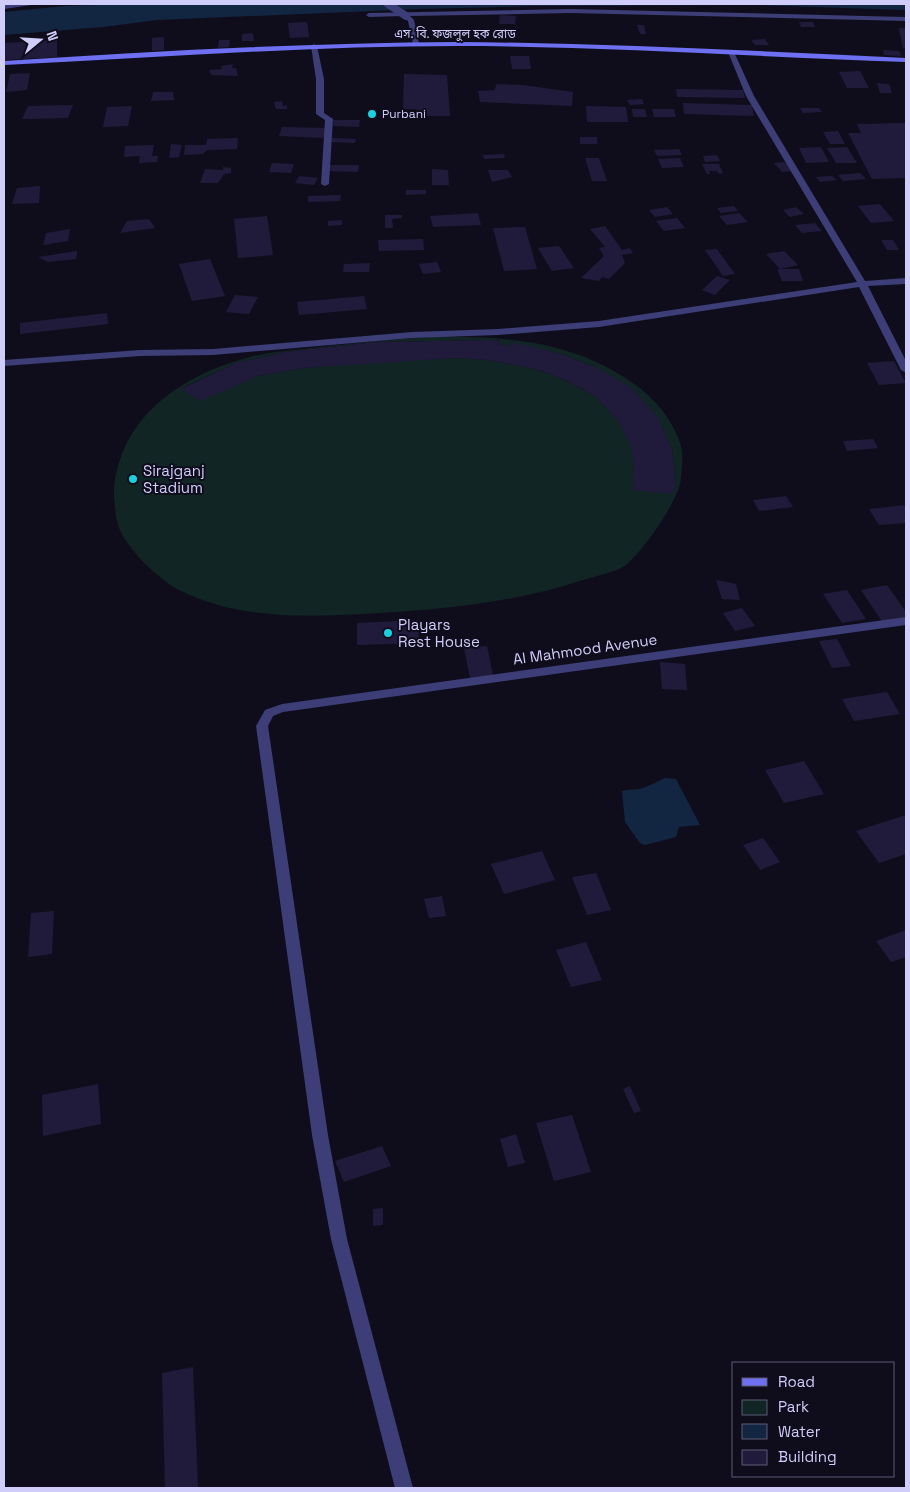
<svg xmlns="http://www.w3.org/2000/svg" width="910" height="1492" font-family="'Space Grotesk','Noto Sans Bengali',sans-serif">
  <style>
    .green { fill: #112524; fill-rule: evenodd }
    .water { fill: #122641 }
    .building { fill: #201b3b }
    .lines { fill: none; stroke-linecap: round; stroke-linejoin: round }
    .street { fill: #3d3d77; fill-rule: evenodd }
    .secondary { fill: #6e70f1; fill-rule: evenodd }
    .street-bridge { stroke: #3d3d77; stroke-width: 8 }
    .poi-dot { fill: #15d2de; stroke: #0f0d1c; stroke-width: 2 }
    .labels { text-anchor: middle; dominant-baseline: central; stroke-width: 4; stroke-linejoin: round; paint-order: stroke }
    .far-street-label { font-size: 12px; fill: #d1cdfa; stroke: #0f0d1c }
    .far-poi-label { font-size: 12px; fill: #d1cdfa; stroke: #0f0d1c; text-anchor: start }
    .poi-label { font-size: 15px; fill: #d1cdfa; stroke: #0f0d1c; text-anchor: start }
    .street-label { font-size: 15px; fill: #d1cdfa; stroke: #0f0d1c }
  </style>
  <rect width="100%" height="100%" fill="#0f0d1c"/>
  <path class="green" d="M432 337C504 336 572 340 633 383 654 398 672 418 680 443 684 453 682 467 681 477 681 498 643 551 626 565 617 572 592 577 580 581 515 602 447 609 379 613 313 617 240 621 179 590 159 580 124 546 118 525 115 516 115 505 114 497 113 480 118 464 124 449 146 399 199 370 250 357 273 351 296 350 320 347 357 343 394 339 432 337ZM493 340H500L498 344 509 346 512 343 561 354 597 368 657 417 672 450 676 483 595 396 565 380 539 370 515 365 487 360 456 358 366 363 304 368 258 376 233 385 182 388 236 363 285 352 375 342Z"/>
  <path class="water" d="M130 4H906V10L755 5 535 6 420 9 157 20 103 27 4 35V12L65 6Z
    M664 778 676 779 700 825 679 827 676 837 645 845 640 843 625 822 622 791C629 789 634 790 640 789 644 788 660 781 664 778Z"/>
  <path class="building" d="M500 15 516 16 515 24H499Z
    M307 22 309 37 290 38 288 23Z
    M799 22H813L815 27H801Z
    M637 25H644L646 34H640Z
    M899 28H906V48H903Z
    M253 33 254 41H242V34Z
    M164 37V50L152 51V38Z
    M765 39 769 45H755L751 40Z
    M57 40V57L4 60V43Z
    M219 40H230L229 47 218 48Z
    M883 50 899 51 901 56 884 55Z
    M510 56H529L531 69H512Z
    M233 64 232 68H236L238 76 211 75 209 70 222 69 221 66Z
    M860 71 869 88H847L839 72Z
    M30 73 27 90 6 92 10 74Z
    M404 74 447 75 450 116H416V109H403Z
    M877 83 889 84 892 93H880Z
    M496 84 523 85 573 92 572 106 480 102 478 91 495 90Z
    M676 89 743 90 745 98 677 97Z
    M153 92H173L174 100 151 101Z
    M642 99 644 104 630 105 627 100Z
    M282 101 283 106 287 105V109H276L274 102Z
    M683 103 752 105 754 116 684 114Z
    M73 105 68 118 22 119 28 106Z
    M132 106 128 126 103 127 107 107Z
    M586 106 626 107 628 122H587Z
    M800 108H819L822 112 803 113Z
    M632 109H645L647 117H633Z
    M652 109H674L676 117H654Z
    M333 120H360L359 127 334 126Z
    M906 123V178L872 179 848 133H861L857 124Z
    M282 127 329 128 326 138 279 136Z
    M838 131 845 144H830L823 132Z
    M580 137H597V144H580Z
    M238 138 237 149 207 150 203 154 184 155 185 145H206L207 139Z
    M332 138 356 139 355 143 331 142Z
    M171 144 182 145 179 157 169 158Z
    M154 145 152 156H158L157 162 139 163 140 156 124 157 125 146Z
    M821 147 829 162 806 163 799 148Z
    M847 147 857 163H836L827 148Z
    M679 149 682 155 657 156 654 150Z
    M504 154 505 158 484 159 483 155Z
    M717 155 720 161 705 162 703 156Z
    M585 158H599L607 181H592Z
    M680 158 684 167 662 168 658 159Z
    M785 162 793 171 782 172 774 163Z
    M272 163 294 164 291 173 269 172Z
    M702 164H719L723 173 719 174 717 171H709L710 174H707Z
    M328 165H359L358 172 327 171Z
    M223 167 231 168V173L224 174 218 183H200L205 169 223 170Z
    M432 169 448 170 449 185H432Z
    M488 170H508L512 177 492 182Z
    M860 173 866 179 843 181 838 175Z
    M299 176 318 178 314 185 295 183Z
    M832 176 837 180 820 182 816 177Z
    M40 186 39 203 12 204 17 188Z
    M406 190H426V194L406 195Z
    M341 195 340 201 308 202V196Z
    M880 204 894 221 871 223 858 206Z
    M734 206 738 211 721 213 717 208Z
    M667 207 673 214 655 217 649 210Z
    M796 207 804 214 790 217 783 210Z
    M478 213 481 225 433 227 430 216Z
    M739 213 748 222 727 225 719 216Z
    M385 215H402V218L392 219 393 228H385Z
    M267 216 273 255 238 258 234 219Z
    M677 218 685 228 664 231 656 221Z
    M149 219 155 228 120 233 127 221Z
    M342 220V225L328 226V221Z
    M815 223 822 231 802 233 795 225Z
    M605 226 622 250 630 248 633 253 622 255 625 263 609 279 602 277 599 281 581 278 604 256 599 248 605 247 590 229Z
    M525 227 537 269 504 271 493 228Z
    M70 229 68 241 43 245 46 233Z
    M423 239 424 250 379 251 378 240Z
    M881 240H893L899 250H887Z
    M559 246 574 268 552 271 538 248Z
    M717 249 735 274 723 276 705 250Z
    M77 251 76 259 48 262 38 257Z
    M784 251 798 265 780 269 766 254Z
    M210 259 225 296 192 301 179 264Z
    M437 262 441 272 423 274 419 264Z
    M370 263 369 272H343L344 264Z
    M777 269H799L803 281H782Z
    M717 276 730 280 715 295 702 290Z
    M235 295 258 297 249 314 226 312Z
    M364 296 367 309 299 315 297 302Z
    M107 313 108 324 20 334V323Z
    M493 340 501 341 498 344 509 346 512 342 561 354 597 368 629 386 657 416 672 450 676 483 673 494 633 490 634 467 630 444 618 421 595 396 565 380 539 370 515 365 487 360 456 358 304 368 258 376 200 401 181 389 236 363 285 352 375 342Z
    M894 361 906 383 879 385 867 363Z
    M873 439 878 448 847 451 843 441Z
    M786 496 793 507 759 511 753 500Z
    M906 505V523L879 525 869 509Z
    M716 580 736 584 740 600 722 599Z
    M887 585 906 612V618L883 623 861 590Z
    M847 590 866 619 842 623 823 594Z
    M742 608 755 626 735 631 723 613Z
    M418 620 419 643 357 645V623Z
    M837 639 851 666 832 668 819 641Z
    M487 646 494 680 471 683 464 648Z
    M660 662 685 664 687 690 662 689Z
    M887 692 900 714 854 721 842 699Z
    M804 761 824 794 784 803 765 770Z
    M906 815V854L879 863 856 831Z
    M763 838 780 862 760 870 743 845Z
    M542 851 555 880 504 894 491 864Z
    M596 873 611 910 587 915 572 877Z
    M442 896 446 916 429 918 424 899Z
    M54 911 52 954 28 957 31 913Z
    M906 930V957L891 962 876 941Z
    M586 942 602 980 571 987 556 950Z
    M98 1084 101 1124 43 1136 42 1095Z
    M630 1086 641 1111 634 1113 623 1089Z
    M572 1115 591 1172 554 1181 536 1123Z
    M516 1134 525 1163 508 1167 500 1139Z
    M382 1146 391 1166 344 1182 335 1161Z
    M383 1208V1225L373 1226V1209Z
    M193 1367 198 1488H165L162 1373Z"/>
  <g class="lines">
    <path class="street" d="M18 4H38L4 9V5Z
      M571 9 906 17V21L571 13 410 16 414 20 419 44 416 46 413 44 408 21 403 16 369 17 366 15 369 13Z
      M314 44 317 46 324 79V113L333 119 329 184 325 186 321 184 325 120 316 114V79L311 46Z
      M731 50 734 52 754 96 865 281 906 278V284L868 286 906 361V373L901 370 859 287 599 327 498 335 412 338 213 355 140 356 4 366V360L140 350 213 349 412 332 498 329 599 321 857 282 746 96 728 52Z
      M906 617V625L283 712 273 716 268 726 328 1135 347 1239 413 1488H395L331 1239 312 1135 256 726 265 710 282 704Z"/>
    <path class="secondary" d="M457 42C607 43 756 51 906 58V62C757 57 607 46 457 46 306 46 155 58 4 65V61C155 51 306 43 457 42Z"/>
    <path class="street-bridge" d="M388 4 406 16"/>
  </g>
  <g class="poi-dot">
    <circle cx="372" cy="114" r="5"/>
    <circle cx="133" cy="479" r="5"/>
    <circle cx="388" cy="633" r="5"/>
  </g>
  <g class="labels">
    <g class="far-street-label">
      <text x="455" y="34">এস. বি. ফজলুল হক রোড</text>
    </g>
    <g class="far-poi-label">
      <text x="382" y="114">Purbani</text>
    </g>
    <g class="poi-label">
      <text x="143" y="470">Sirajganj<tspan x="143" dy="17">Stadium</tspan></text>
      <text x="398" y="624">Playars<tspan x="398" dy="17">Rest House</tspan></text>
    </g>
    <g class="street-label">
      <text transform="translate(585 649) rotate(-8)">Al Mahmood Avenue</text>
    </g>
  </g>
  <rect width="910" height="1492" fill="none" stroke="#d1cdfa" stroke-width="10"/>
  <rect x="732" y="1362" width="162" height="115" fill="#0f0d1c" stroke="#5d5a75"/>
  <rect x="742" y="1378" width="25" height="8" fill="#6e70f1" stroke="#5d5a75"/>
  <text x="778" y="1387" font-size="15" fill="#d1cdfa">Road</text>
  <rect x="742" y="1400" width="25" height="15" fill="#112524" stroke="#5d5a75"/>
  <text x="778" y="1412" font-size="15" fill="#d1cdfa">Park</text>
  <rect x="742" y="1424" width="25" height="15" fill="#122641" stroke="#5d5a75"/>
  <text x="778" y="1437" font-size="15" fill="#d1cdfa">Water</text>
  <rect x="742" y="1450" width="25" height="15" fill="#201b3b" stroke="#5d5a75"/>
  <text x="778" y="1462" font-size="15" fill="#d1cdfa">Building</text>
  <g transform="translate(40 40) rotate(72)" stroke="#0f0d1c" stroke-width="4" paint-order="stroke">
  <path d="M0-4L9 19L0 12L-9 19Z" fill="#d1cdfa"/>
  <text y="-8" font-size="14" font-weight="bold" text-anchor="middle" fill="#d1cdfa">N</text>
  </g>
</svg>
